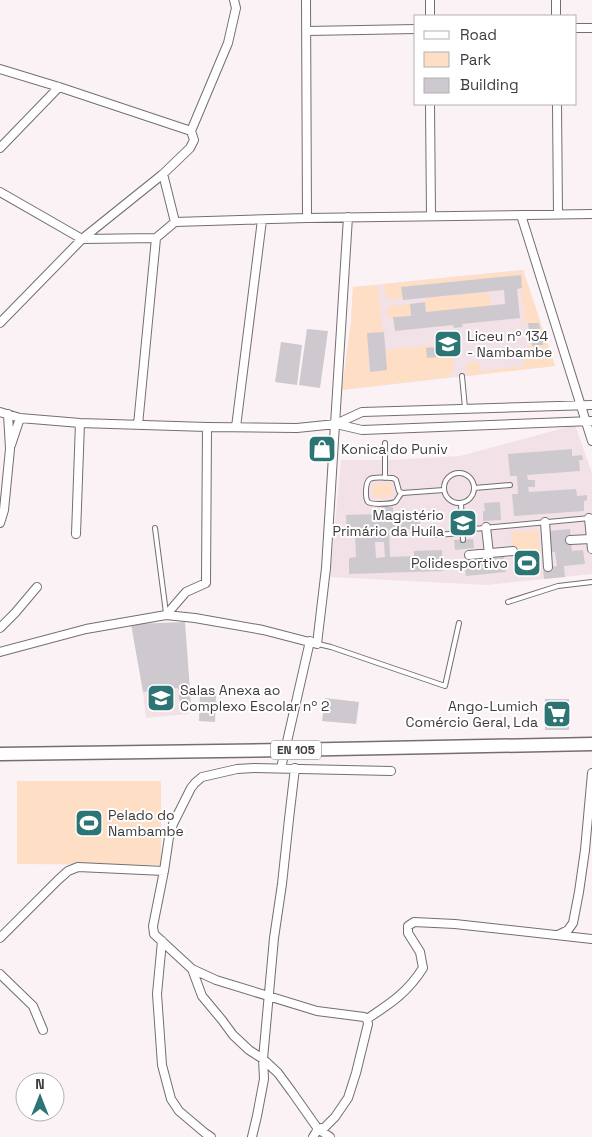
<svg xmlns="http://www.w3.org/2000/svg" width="592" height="1137" font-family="'Space Grotesk',sans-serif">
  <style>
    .built { fill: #f2e2e7 }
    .green { fill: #fedec4 }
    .building { fill: #cec9ce; fill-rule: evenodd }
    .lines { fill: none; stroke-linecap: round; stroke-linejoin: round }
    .lane-casing { stroke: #756e70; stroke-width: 6 }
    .street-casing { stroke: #756e70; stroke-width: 10 }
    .primary-casing { stroke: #756e70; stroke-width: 15 }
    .lane { stroke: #fff; stroke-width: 4 }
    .street { stroke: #fff; stroke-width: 8 }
    .primary { stroke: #fff; stroke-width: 12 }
    .labels { text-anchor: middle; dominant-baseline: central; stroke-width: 4; stroke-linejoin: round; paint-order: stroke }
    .shield { fill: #fff; stroke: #787676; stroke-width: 1 }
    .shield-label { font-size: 12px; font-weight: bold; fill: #3e3b3c }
    .poi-label { font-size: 14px; fill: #3e3b3c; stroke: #fff; text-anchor: start }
  </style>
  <rect width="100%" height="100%" fill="#faf2f4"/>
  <path class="built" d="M523 270 555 366 342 390 351 322 353 287Z
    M575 425 592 473V574L487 585 330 577 341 460H391L460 456Z
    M178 688 180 705 187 704 188 714 146 718 143 692Z"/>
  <path class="green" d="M523 270 555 366 467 376 466 366 469 362H479L480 363 481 371 524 366 523 350 524 347 543 345 542 333 540 332 539 323H525L520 275 401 287 403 298C386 300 386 301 384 284Z
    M378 285 382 328 384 332 367 333 370 372 386 370 385 350 448 344 452 348 454 371 450 372V377L342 390 351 322 353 287Z
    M489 292 491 306 426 312 425 298Z
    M410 304 411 316 391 318 387 315V309L389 306Z
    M376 483H390L392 484 393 494 392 497 376 498 373 497 372 486Z
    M538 530 542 575 515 577 511 532Z
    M17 781H161V865L17 864Z"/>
  <path class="building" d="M521 275 522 288 517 289 520 318 462 324 463 327 454 328 453 325 395 331 393 317 411 316 410 304 425 302 426 312 505 304 504 290 403 300 401 287Z
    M528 323H539L540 329 529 330Z
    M307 329 328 331 320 388 299 385Z
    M384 332 387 370 370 372 367 333Z
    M542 332 543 345 532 346 531 333Z
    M281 342 302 345 297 385 275 382Z
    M447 346 448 356 427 358 426 348Z
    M572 449V456L582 455 583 460H579L580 471 527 475 528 480H535V487H528L529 492 576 489 577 496 587 495V500L584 501V511L514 516 512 494H518L517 476H510L508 454Z
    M500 502 501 520 483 521V511H485L484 503Z
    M381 507H393V514L420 513V529L389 530 390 557 414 556V551L442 550 443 571 349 574V558L356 557 355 532H347L346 515 381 514ZM375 542H384L385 557 376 558Z
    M570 529 572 551 583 550 585 564 564 566 565 577 544 579 543 568 557 566 555 552H549L547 531Z
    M473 539 474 548 455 550 454 540Z
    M504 557 506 572 466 576 464 560Z
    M185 622 191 704 180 705 178 688 143 692 131 624Z
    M200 694 216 695 215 722 199 721Z
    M325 698 359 702 356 724 322 721Z
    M545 699H569V730H545Z"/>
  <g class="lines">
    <defs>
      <path id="lane" d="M462 376 465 408
        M444 488a15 15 0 1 1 30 0a15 15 0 1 1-30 0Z
        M385 478V443
        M474 488 510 485
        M402 493 399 491 396 480 393 478C387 478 375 476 370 479 365 482 365 498 368 502 371 505 391 504 395 502 398 500 398 496 402 493L444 490
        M461 504 463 540
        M155 528 166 613
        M463 530 590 518
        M435 535 463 533
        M508 602 558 586 592 582
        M318 644 331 647 445 686 459 623"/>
      <path id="street" d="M306 0 307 218
        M430 0V16
        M556 0V16
        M576 28H592
        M307 31 416 29
        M0 69 59 87 191 131 194 140 190 148 163 174 82 239 0 323
        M430 104 431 216
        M557 104 558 214
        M191 131 228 43 236 8 234 0
        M0 148 59 87
        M0 192 82 239 156 238 175 222 163 174
        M521 215 592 441
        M175 222 307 218 592 214
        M0 412 20 418 80 423 207 427 297 428 336 424 362 430 592 421
        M336 424 362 412 592 405
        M138 425 156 238
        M236 427 262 220
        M11 445 20 418
        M589 518 592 549
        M545 522 548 567
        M0 523 4 510 10 449 8 414
        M486 527 489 554
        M76 534 80 423
        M570 540 591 539
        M469 555 513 551
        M166 615 186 592 206 583 207 427
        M0 628 15 613 37 587
        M0 652 86 629 166 615 195 618 263 630 317 644 326 568 348 217
        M281 768 310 641
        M558 935 568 930 573 923 579 892 585 850 592 773
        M0 938 58 880 68 871 78 867 164 871
        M162 941 157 994 162 1065 171 1099 179 1111 205 1133 211 1137
        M192 969 202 996 222 1020 233 1035 249 1050 263 1059 278 1073 292 1092 318 1129 330 1137
        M0 974 33 1006 43 1030
        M367 1019C391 1003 407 993 423 968L420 952 408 933V926L414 922 455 924 592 939
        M252 1137 257 1116 264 1079 263 1059 274 938 282 884 289 819 295 768
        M313 1137 318 1129 325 1127 335 1117 348 1098 356 1073 368 1024 367 1019 364 1017 317 1011 216 980 192 969 154 934 153 926 164 871 169 837 173 824 191 788 195 783 202 777 237 769 254 768 391 771"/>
      <path id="primary" d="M0 754 285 750 592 744"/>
    </defs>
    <use href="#lane" class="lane-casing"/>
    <use href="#street" class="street-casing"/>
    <use href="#primary" class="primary-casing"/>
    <use href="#lane" class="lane"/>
    <use href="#street" class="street"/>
    <use href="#primary" class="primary"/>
  </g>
  <defs>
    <symbol id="school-square" viewBox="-11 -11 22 22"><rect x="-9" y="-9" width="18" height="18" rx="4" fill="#2c7574" stroke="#fff"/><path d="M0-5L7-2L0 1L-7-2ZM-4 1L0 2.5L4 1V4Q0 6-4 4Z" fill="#fff"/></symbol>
    <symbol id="shop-square" viewBox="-11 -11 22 22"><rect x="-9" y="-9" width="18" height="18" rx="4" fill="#2c7574" stroke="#fff"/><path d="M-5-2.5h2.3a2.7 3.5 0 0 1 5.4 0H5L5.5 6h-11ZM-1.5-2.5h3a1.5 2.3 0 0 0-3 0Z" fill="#fff"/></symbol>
    <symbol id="stadium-square" viewBox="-11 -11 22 22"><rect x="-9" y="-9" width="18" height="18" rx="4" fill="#2c7574" stroke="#fff"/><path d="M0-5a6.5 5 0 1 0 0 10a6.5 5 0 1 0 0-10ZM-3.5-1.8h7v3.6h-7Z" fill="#fff"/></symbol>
    <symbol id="supermarket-square" viewBox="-11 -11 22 22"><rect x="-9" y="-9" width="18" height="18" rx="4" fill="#2c7574" stroke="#fff"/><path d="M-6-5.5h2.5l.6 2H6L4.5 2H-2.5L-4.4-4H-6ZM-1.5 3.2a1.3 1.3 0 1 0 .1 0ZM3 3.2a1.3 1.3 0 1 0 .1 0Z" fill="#fff"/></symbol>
  </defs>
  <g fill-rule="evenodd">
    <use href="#school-square" x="432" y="328" width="32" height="32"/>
    <use href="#shop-square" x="306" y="433" width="32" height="32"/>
    <use href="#school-square" x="447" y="507" width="32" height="32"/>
    <use href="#stadium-square" x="511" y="547" width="32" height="32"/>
    <use href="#school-square" x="145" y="682" width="32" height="32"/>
    <use href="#supermarket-square" x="541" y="698" width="32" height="32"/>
    <use href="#stadium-square" x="73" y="807" width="32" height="32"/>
  </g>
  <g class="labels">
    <rect class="shield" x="271" y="740.5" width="50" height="19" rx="4"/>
    <g class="shield-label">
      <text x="296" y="750">EN 105</text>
    </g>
    <g class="poi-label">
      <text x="467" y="336">Liceu nº 134<tspan x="467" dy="16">- Nambambe</tspan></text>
      <text x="341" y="449">Konica do Puniv</text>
      <text x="444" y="515" text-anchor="end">Magistério<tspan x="444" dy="16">Primário da Huíla</tspan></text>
      <text x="508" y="563" text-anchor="end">Polidesportivo</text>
      <text x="180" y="690">Salas Anexa ao<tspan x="180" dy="16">Complexo Escolar nº 2</tspan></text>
      <text x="538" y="706" text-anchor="end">Ango-Lumich<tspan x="538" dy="16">Comércio Geral, Lda</tspan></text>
      <text x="108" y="815">Pelado do<tspan x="108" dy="16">Nambambe</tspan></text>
    </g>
  </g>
  <rect x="414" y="15" width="162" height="90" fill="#ffffff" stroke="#b2b1b1"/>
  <rect x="424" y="31" width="25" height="8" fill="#ffffff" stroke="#b2b1b1"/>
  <text x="460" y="40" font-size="15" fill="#3e3b3c">Road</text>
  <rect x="424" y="52" width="25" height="15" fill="#fedec4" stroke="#b2b1b1"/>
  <text x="460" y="65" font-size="15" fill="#3e3b3c">Park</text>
  <rect x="424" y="78" width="25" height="15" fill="#cec9ce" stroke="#b2b1b1"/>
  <text x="460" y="90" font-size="15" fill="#3e3b3c">Building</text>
  <g transform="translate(40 1097)"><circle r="24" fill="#ffffff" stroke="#b2b1b1"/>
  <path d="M0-4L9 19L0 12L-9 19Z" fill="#2c7574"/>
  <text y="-8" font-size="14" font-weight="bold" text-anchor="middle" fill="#3e3b3c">N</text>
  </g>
</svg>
